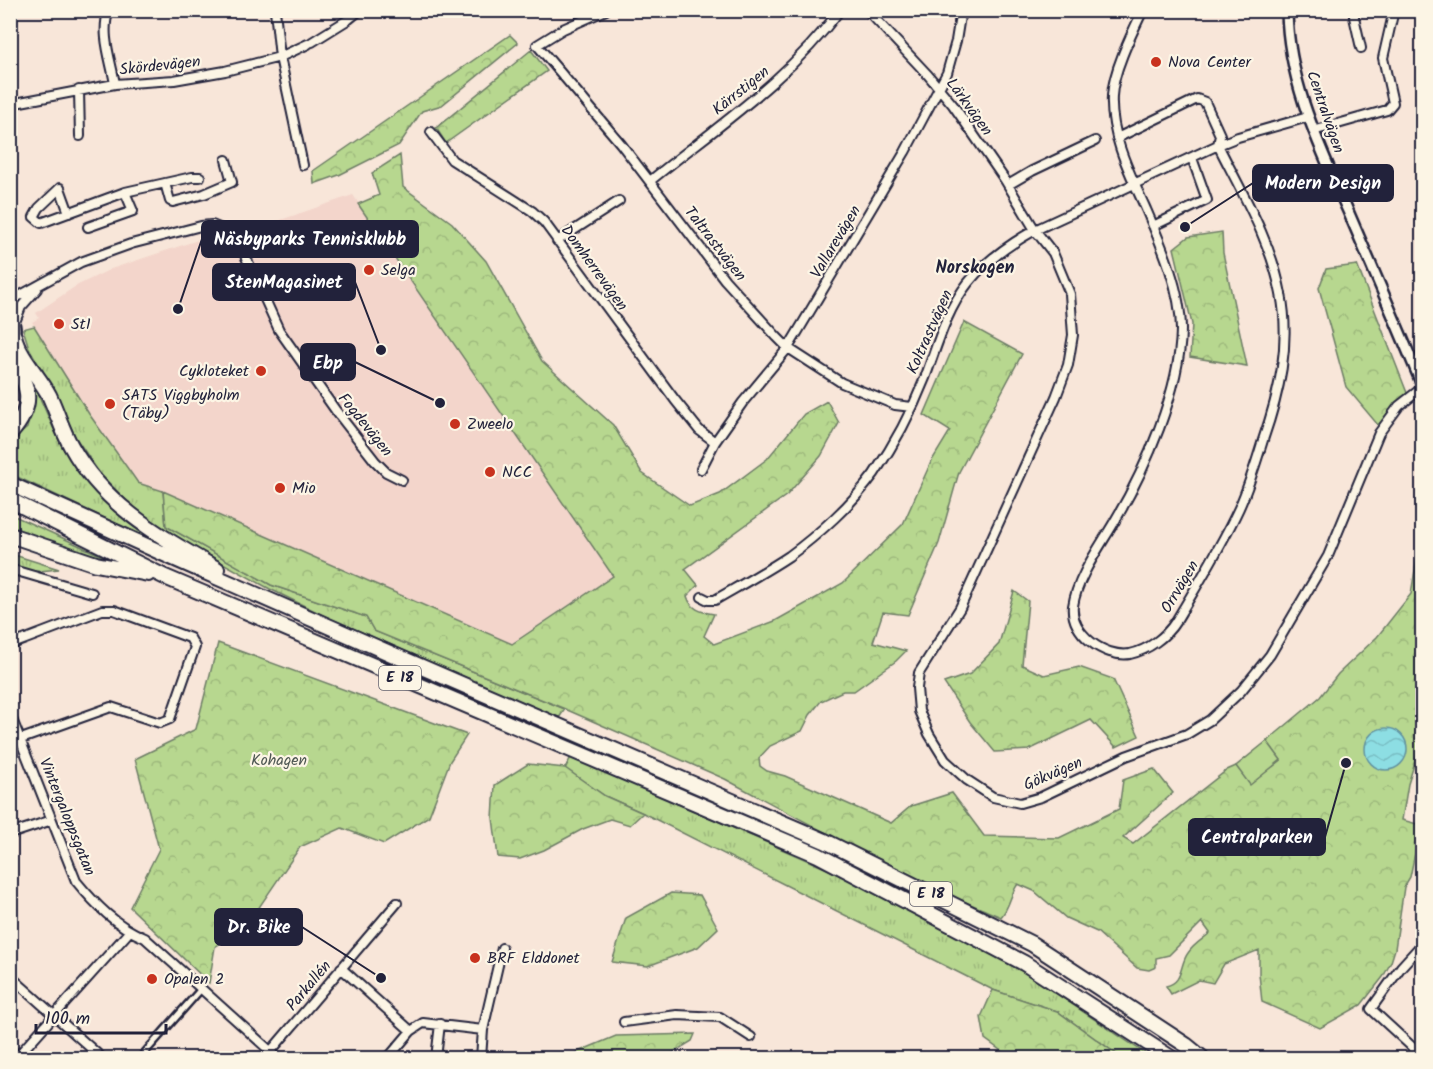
<svg xmlns="http://www.w3.org/2000/svg" width="1433" height="1069" font-family="Kalam,sans-serif">
  <style>
    .built { fill: #f3d5cb }
    .grass { fill: url(#grass-tufts); stroke: #6c7c65; stroke-width: 1.5 }
    .forest { fill: url(#forest-crowns); stroke: #6c7c65; stroke-width: 1.5 }
    .pitch { fill: #b7d78f; stroke: #6c7c65; stroke-width: 1.5 }
    .water { fill: url(#water-waves); stroke: #6293a0; stroke-width: 1.5 }
    .lines { fill: none; stroke-linecap: round; stroke-linejoin: round }
    .pedestrian-casing { stroke: #22223b; stroke-width: 10 }
    .minor-casing { stroke: #22223b; stroke-width: 12 }
    .tertiary-casing { stroke: #22223b; stroke-width: 14 }
    .secondary-casing { stroke: #22223b; stroke-width: 15 }
    .motorway-casing { stroke: #22223b; stroke-width: 18 }
    .pedestrian { stroke: #fcf5e5; stroke-width: 5 }
    .minor { stroke: #fcf5e5; stroke-width: 8 }
    .tertiary { stroke: #fcf5e5; stroke-width: 9 }
    .secondary { stroke: #fcf5e5; stroke-width: 10 }
    .motorway { stroke: #fcf5e5; stroke-width: 14 }
    .poi-dot { fill: #c8321e; stroke: #fcf5e5; stroke-width: 2 }
    .labels { text-anchor: middle; dominant-baseline: central; stroke-width: 4.5; stroke-linejoin: round; paint-order: stroke }
    .shield { fill: #fcf5e5; stroke: #63616e; stroke-width: 1.5 }
    .shield-label { font-size: 15px; font-weight: bold; fill: #22223b }
    .poi-label { font-size: 16px; fill: #22223b; stroke: #fcf5e5; text-anchor: start }
    .street-label { font-size: 16px; fill: #22223b; stroke: #fcf5e5 }
    .park-label { font-size: 16px; fill: #4f5854; stroke: #fcf5e5 }
    .neighbourhood-label { font-size: 18px; font-weight: bold; fill: #22223b; stroke: #fcf5e5 }
    .leader { fill: none; stroke: #22223b; stroke-width: 2 }
    .callout-dot { fill: #22223b; stroke: #fcf5e5; stroke-width: 2 }
    .callout { fill: #22223b; stroke: #22223b; stroke-width: 2 }
    .callout-label { font-size: 18px; text-anchor: middle; font-weight: bold; fill: #fff }
  </style>
  <defs>
    <pattern id="grass-tufts" width="24" height="20" patternUnits="userSpaceOnUse" patternTransform="scale(1.5)"><rect width="24" height="20" fill="#b7d78f"/><path d="M3 7l-1-3M5 7V3M7 7l1-3M15 17l-1-3M17 17v-4M19 17l1-3" fill="none" stroke="#9db87c"/></pattern>
    <pattern id="forest-crowns" width="20" height="18" patternUnits="userSpaceOnUse" patternTransform="scale(1.5)"><rect width="20" height="18" fill="#b7d78f"/><path d="M2 6a3 3 0 1 1 6 0M12 15a3 3 0 1 1 6 0" fill="none" stroke="#9db87c"/></pattern>
    <pattern id="water-waves" width="16" height="10" patternUnits="userSpaceOnUse" patternTransform="scale(1.5)"><rect width="16" height="10" fill="#8ddee3"/><path d="M0 5q4-4 8 0t8 0" fill="none" stroke="#79bec4"/></pattern>
  </defs>
  <rect width="100%" height="100%" fill="#f8e6d9"/>
  <filter id="ink" filterUnits="userSpaceOnUse"><feTurbulence type="fractalNoise" baseFrequency=".0167" numOctaves="2"/><feDisplacementMap in="SourceGraphic" scale="12" xChannelSelector="R" yChannelSelector="G"/><feConvolveMatrix kernelMatrix="1 2 1 2 8 2 1 2 1" color-interpolation-filters="sRGB"/></filter>
  <g filter="url(#ink)">
    <path class="built" d="M353 195 613 576 512 644 163 491 139 483 89 414 32 322 39 318 36 313 76 286 111 269 201 239 213 238 224 245 243 233Z"/>
    <path class="grass" d="M34 326 89 414 131 473 138 483 163 491 166 526 271 585 366 617 374 631 565 709 559 718 327 617 270 589 161 529 126 500 100 474 76 438 53 389 29 348 23 329Z
      M31 380C43 402 51 426 63 448 85 485 117 512 152 537L151 540 11 474V442L27 428 34 401Z
      M10 514 111 560 47 545 11 530Z
      M11 554 59 569 11 574Z
      M571 757 841 875 956 934 1027 974 1152 1058H1122L1057 1011 993 990 643 813 605 796 565 769Z"/>
    <path class="forest" d="M510 35 518 43 442 105 422 111 399 145 339 175 314 184 313 171Z
      M531 50 547 71 446 143 436 128Z
      M400 155 403 187 452 223 486 261 542 361 613 425 642 473 690 506 720 494 767 459 804 414 827 401 839 423 821 456 787 495 685 569 698 585 687 596C691 609 700 612 714 614L704 636 714 644 775 621 843 583 903 524 931 462 950 431 924 415 964 322 1022 354 959 472 939 543 908 615 883 612 873 642 906 651 896 661 854 691H843L821 701 810 715 802 731 770 746 759 758 760 766 767 771 785 776 891 823 911 806 952 793 984 836 1059 838 1119 809 1123 780 1154 769 1173 793 1123 838 1133 844 1227 770 1236 766 1250 784 1281 760 1267 741 1320 697 1338 674 1377 637 1411 594 1422 529V749H1419L1408 784 1402 820 1421 825 1410 877 1404 887 1395 949 1391 962 1383 977 1361 1005 1320 1028 1262 1002 1259 974V950L1224 964 1213 983 1199 980 1171 994 1166 986C1184 982 1179 965 1188 953 1193 945 1203 939 1210 933L1202 922 1169 955 1156 958V967L1149 970 1137 968 1097 932 1066 918 1034 891 1018 884C1010 894 1010 907 1001 917L918 882 725 779 565 709 374 631 366 617 271 585 166 526 163 491 512 644 613 576 358 204 379 195 372 173Z
      M1222 232 1223 253 1247 366 1190 357 1192 324 1174 248 1188 237Z
      M1357 265 1409 398 1378 425 1346 387 1319 288 1326 269Z
      M1014 591 1028 601 1022 665 1044 675 1079 667 1113 679 1139 736 1116 747 1091 720 1029 750 995 752 970 722 944 683 970 674 999 644Z
      M218 643 467 735 450 761 429 816 384 844 342 828 300 847 247 925 215 947 209 983 130 907 159 849 135 759 196 729Z
      M528 764 565 768 605 796 643 813 630 825 610 819 583 829 544 850 520 859 498 857 493 818 495 785Z
      M671 893 700 895 718 928 698 947 648 966 612 962 626 918Z
      M993 990 1057 1011 1122 1058H1011L985 1039 981 1017Z
      M695 1034 692 1041 664 1058H563L616 1036Z"/>
    <path class="pitch" d="M1267 741 1281 760 1250 785 1236 766Z"/>
    <path class="water" d="M1365 749a21 21 0 1 1 42 0a21 21 0 1 1-42 0Z"/>
    <g class="lines">
      <defs>
        <path id="pedestrian" d="M140 1058 202 988"/>
        <path id="minor" d="M109 10C100 33 111 60 115 84
          M275 10 280 57 303 165
          M606 10 563 29 537 45 621 144 725 280 777 337 788 348 842 383 895 405 912 407
          M867 10 928 75 953 105 1005 180 1035 230 1053 253 1070 294 1073 335 1068 365 1056 397 960 608 919 673 917 688 919 711 929 734 945 760 967 780 993 797 1020 803 1041 797 1126 756 1187 734 1210 720 1241 691 1270 655 1328 556 1379 433 1399 406 1422 388
          M1355 10 1354 17 1361 48
          M312 42 349 19 360 10
          M79 90 80 136
          M10 104 115 84 174 80 225 71 280 57 308 44
          M1313 131 1387 110 1393 103 1383 58 1394 10
          M431 132 452 160 532 211 544 222 675 400 699 430 715 442
          M1117 138 1197 99 1205 102 1220 135 1218 145C1242 193 1271 241 1281 294 1291 344 1279 394 1263 440 1256 463 1249 486 1239 508 1221 547 1198 584 1176 621 1166 637 1148 650 1130 654 1104 658 1070 633 1073 606 1077 577 1102 544 1116 519 1146 468 1180 390 1181 330 1181 289 1161 244 1145 207 1129 172 1110 134 1112 96 1113 71 1132 33 1143 10
          M650 181C716 127 788 80 840 10
          M165 183 170 201 173 202 204 194 232 182 226 160
          M1008 185 1032 171 1095 141
          M69 213 60 188 39 208 34 217 41 223 125 192 192 177H200
          M1153 226 1207 200 1192 158
          M88 227 133 211 125 192
          M557 241 619 201
          M10 301 81 262 131 244 201 226 212 225 222 229 231 233 238 240 279 330 336 411 375 461 386 472 402 480
          M15 322 21 307 37 289
          M701 469 715 442 743 402 788 348 905 152 947 73 956 41 961 10
          M10 569 92 593
          M702 597 708 600H715C739 586 765 572 789 556 818 535 853 503 874 474 894 445 912 411 925 378 937 346 946 311 968 283 986 260 1010 244 1035 230L1218 145 1238 137 1308 117
          M10 645 102 610H114L190 638 195 647 170 719 160 723 111 707 10 743
          M10 714 76 881C95 904 117 927 145 938L278 1058
          M10 834 52 820
          M1422 944 1401 967 1371 1009 1422 1056
          M341 968 411 1031
          M10 976 102 1058
          M624 1022 677 1015 720 1017 751 1037
          M16 1058 129 932
          M265 1058 397 903
          M388 1058 411 1031 423 1023 483 1030
          M436 1058 440 1024
          M481 1058 483 1030 502 948"/>
        <path id="tertiary" d="M1287 10C1288 82 1320 147 1348 211 1373 269 1398 327 1422 385"/>
        <path id="secondary" d="M10 317C16 325 16 332 11 341"/>
        <path id="motorway" d="M14 336C20 358 38 375 49 395 57 412 62 430 71 446 104 506 160 536 217 569
          M10 361C33 387 33 408 10 434
          M10 484 173 558 394 655 825 841 1032 944 1186 1045 1202 1058
          M10 500 165 577 818 855 1024 963 1171 1058
          M10 535 96 564 148 574"/>
      </defs>
      <use href="#pedestrian" class="pedestrian-casing"/>
      <use href="#minor" class="minor-casing"/>
      <use href="#tertiary" class="tertiary-casing"/>
      <use href="#secondary" class="secondary-casing"/>
      <use href="#motorway" class="motorway-casing"/>
      <use href="#pedestrian" class="pedestrian"/>
      <use href="#minor" class="minor"/>
      <use href="#tertiary" class="tertiary"/>
      <use href="#secondary" class="secondary"/>
      <use href="#motorway" class="motorway"/>
    </g>
  </g>
  <g class="poi-dot">
    <circle cx="1156" cy="62" r="6"/>
    <circle cx="369" cy="270" r="6"/>
    <circle cx="59" cy="324" r="6"/>
    <circle cx="261" cy="371" r="6"/>
    <circle cx="110" cy="404" r="6"/>
    <circle cx="455" cy="424" r="6"/>
    <circle cx="490" cy="472" r="6"/>
    <circle cx="280" cy="488" r="6"/>
    <circle cx="475" cy="958" r="6"/>
    <circle cx="152" cy="979" r="6"/>
  </g>
  <g class="labels">
    <g class="shield">
      <rect x="379" y="666" width="42" height="24" rx="4.5"/>
      <rect x="910" y="882" width="42" height="24" rx="4.5"/>
    </g>
    <g class="shield-label">
      <text x="400" y="678">E 18</text>
      <text x="931" y="894">E 18</text>
    </g>
    <g class="poi-label">
      <text x="1168" y="62">Nova Center</text>
      <text x="381" y="270">Selga</text>
      <text x="71" y="324">St1</text>
      <text x="249" y="371" text-anchor="end">Cykloteket</text>
      <text x="122" y="395">SATS Viggbyholm<tspan x="122" dy="18">(Täby)</tspan></text>
      <text x="467" y="424">Zweelo</text>
      <text x="502" y="472">NCC</text>
      <text x="292" y="488">Mio</text>
      <text x="487" y="958">BRF Elddonet</text>
      <text x="164" y="979">Opalen 2</text>
    </g>
    <g class="street-label">
      <text transform="translate(160 66) rotate(-6)">Skördevägen</text>
      <text transform="translate(741 91) rotate(-39)">Kärrstigen</text>
      <text transform="translate(969 107) rotate(54)">Lärkvägen</text>
      <text transform="translate(1325 112) rotate(71)">Centralvägen</text>
      <text transform="translate(836 242) rotate(-59)">Vallarevägen</text>
      <text transform="translate(715 244) rotate(52)">Taltrastvägen</text>
      <text transform="translate(594 268) rotate(54)">Domherrevägen</text>
      <text transform="translate(930 332) rotate(-66)">Koltrastvägen</text>
      <text transform="translate(365 425) rotate(51)">Fogdevägen</text>
      <text transform="translate(1180 587) rotate(-59)">Orrvägen</text>
      <text transform="translate(1053 774) rotate(-23)">Gökvägen</text>
      <text transform="translate(67 817) rotate(68)">Vintergaloppsgatan</text>
      <text transform="translate(309 986) rotate(-50)">Parkallén</text>
    </g>
    <g class="park-label">
      <text x="279" y="760">Kohagen</text>
    </g>
    <g class="neighbourhood-label">
      <text x="975" y="268">Norskogen</text>
    </g>
  </g>
  <path class="leader" d="M1185 227L1253 183M178 309L202 239M381 350L355 282M440 403L355 362M1346 763L1325 837M381 978L302 927"/>
  <g class="callout-dot">
    <circle cx="1185" cy="227" r="6"/>
    <circle cx="178" cy="309" r="6"/>
    <circle cx="381" cy="350" r="6"/>
    <circle cx="440" cy="403" r="6"/>
    <circle cx="1346" cy="763" r="6"/>
    <circle cx="381" cy="978" r="6"/>
  </g>
  <g class="callout">
    <rect x="1253" y="165" width="140" height="36" rx="6"/>
    <rect x="202" y="221" width="216" height="36" rx="6"/>
    <rect x="213" y="264" width="142" height="36" rx="6"/>
    <rect x="301" y="344" width="54" height="36" rx="6"/>
    <rect x="1189" y="819" width="136" height="36" rx="6"/>
    <rect x="215" y="909" width="87" height="36" rx="6"/>
  </g>
  <g class="callout-label">
    <text x="1323" y="189">Modern Design</text>
    <text x="310" y="245">Näsbyparks Tennisklubb</text>
    <text x="284" y="288">StenMagasinet</text>
    <text x="328" y="369">Ebp</text>
    <text x="1257" y="843">Centralparken</text>
    <text x="259" y="933">Dr. Bike</text>
  </g>
  <rect width="1433" height="1069" fill="none" stroke="#fcf5e5" stroke-width="36"/>
  <rect x="18" y="18" width="1397" height="1033" fill="none" stroke="#22223b" stroke-width="2" filter="url(#ink)"/>
  <path d="M36 1024v9h130v-9" fill="none" stroke="#22223b" stroke-width="3"/>
  <text x="45" y="1024" font-size="18" fill="#22223b" stroke="#fcf5e5" stroke-width="4.5" paint-order="stroke">100 m</text>
</svg>
